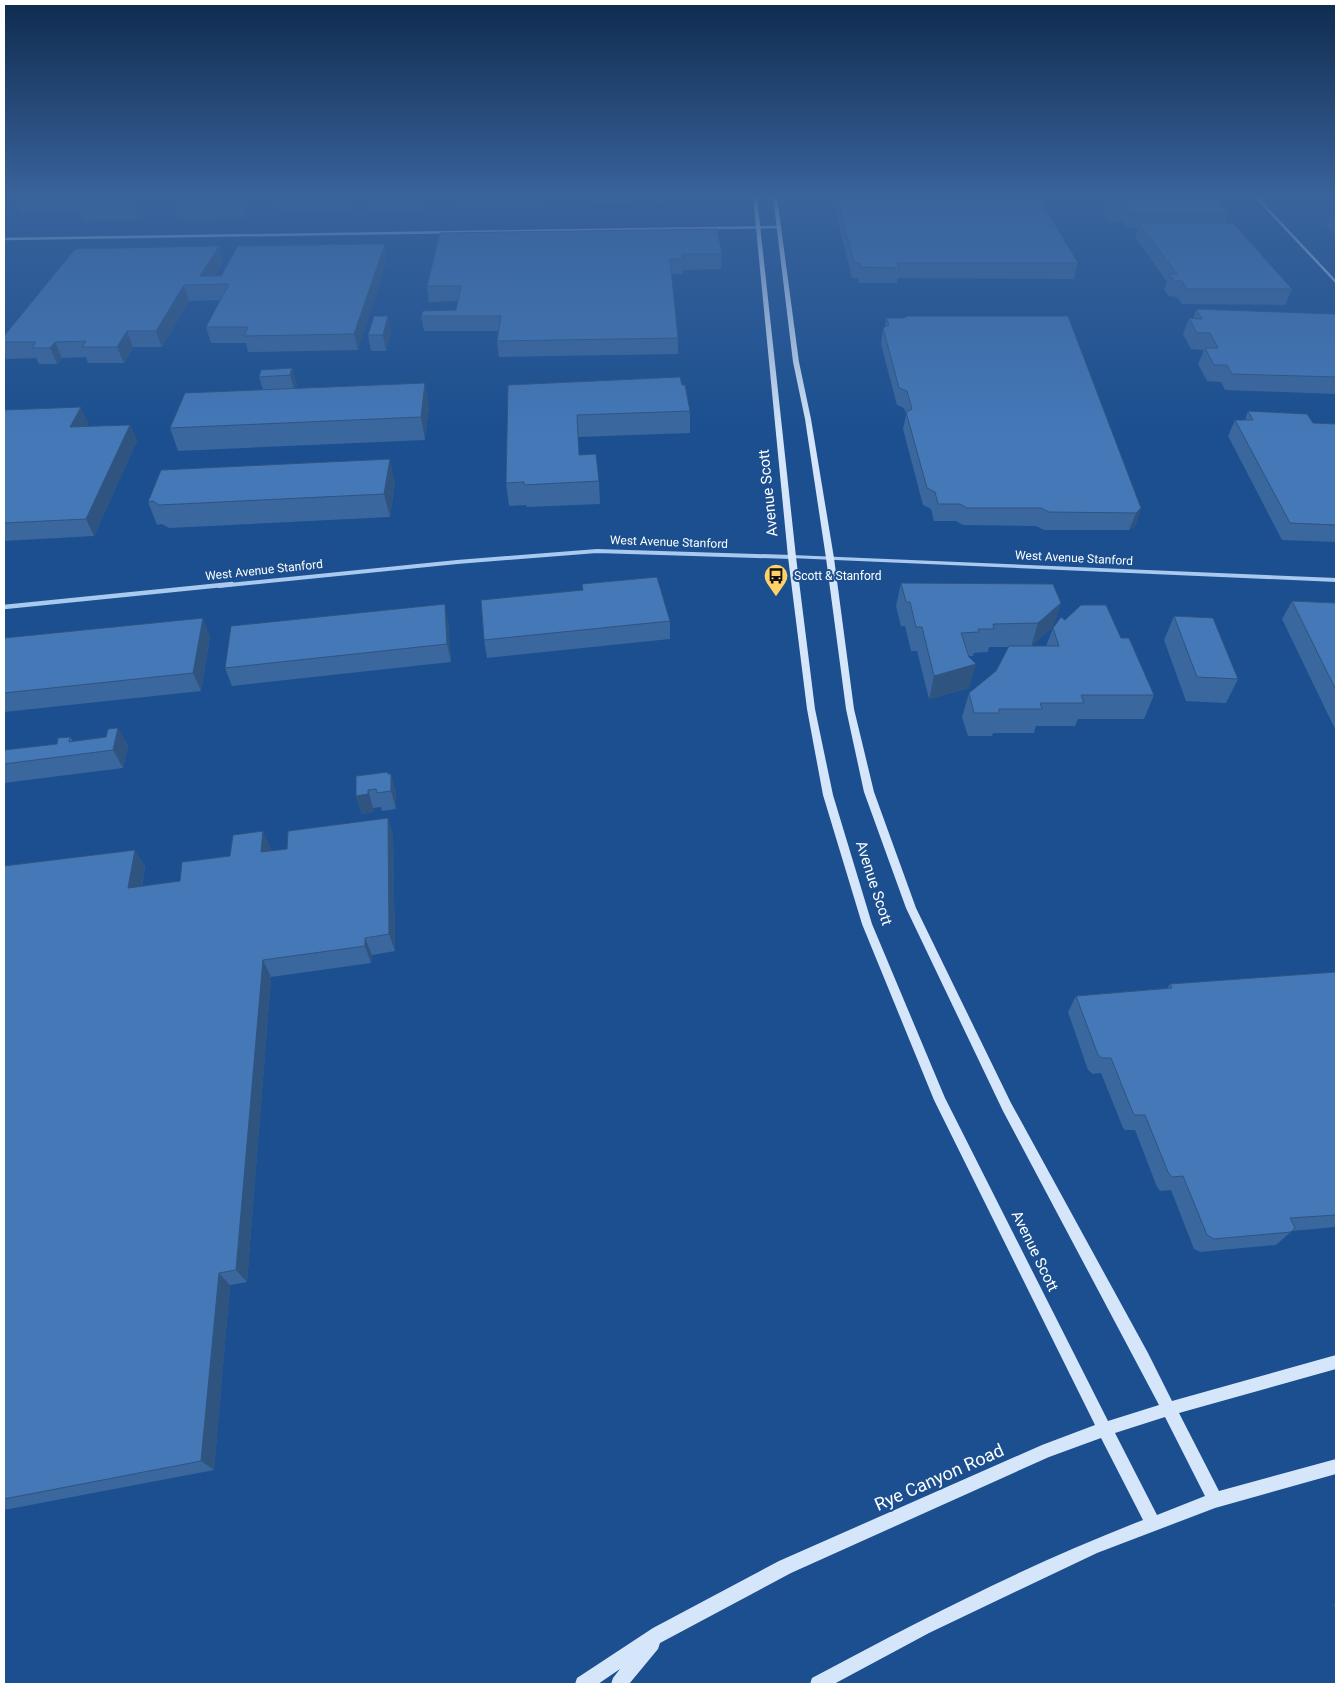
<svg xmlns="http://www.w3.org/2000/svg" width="1340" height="1688" font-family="Roboto,sans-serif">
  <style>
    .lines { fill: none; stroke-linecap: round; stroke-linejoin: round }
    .minor-far2 { stroke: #a9c9ee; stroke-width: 2.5 }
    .minor-far1 { stroke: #a9c9ee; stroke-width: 4 }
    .minor { stroke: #a9c9ee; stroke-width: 4.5 }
    .tertiary { fill: #a9c9ee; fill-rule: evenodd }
    .secondary { fill: #d6e6fa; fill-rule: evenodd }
    .wall { fill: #3a679d }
    .shaded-wall { fill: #305480 }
    .building { fill: #4478b7; stroke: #305480 }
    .labels { text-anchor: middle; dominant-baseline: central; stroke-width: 4; stroke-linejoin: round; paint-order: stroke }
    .far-street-label { font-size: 12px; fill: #fff; stroke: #1b4f8f }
    .far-poi-label { font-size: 12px; fill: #fff; stroke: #1b4f8f; text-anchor: start }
    .street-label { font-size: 15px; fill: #fff; stroke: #1b4f8f }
    .near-street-label { font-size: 18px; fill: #fff; stroke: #1b4f8f }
  </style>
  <rect width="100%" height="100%" fill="#1b4f8f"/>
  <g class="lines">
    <path class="minor-far2" d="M1256 197 1336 282
      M4 239 780 227"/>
    <path class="minor-far1" d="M219 586 457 562 597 551 792 557"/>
    <path class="minor" d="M4 607 232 584"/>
    <path class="tertiary" d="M792 555 1336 578V582L790 558 789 557Z"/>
    <path class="secondary" d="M753 197H757L796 557 815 709 833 795 872 924 945 1098 1108 1421 1159 1405 1003 1111 906 908 864 792 846 709 826 558 805 419 793 362 773 197H777L799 362 811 419 834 558 854 709 874 792 916 908 1011 1103 1148 1353 1172 1401 1336 1355V1369L1179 1413 1219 1491 1336 1459V1474L1215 1508 1097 1553 929 1633 834 1684H810L812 1678C920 1620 1029 1564 1143 1520L1101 1438 1049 1457 791 1573 660 1643 658 1649 629 1684H611L613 1678 620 1669 598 1684H575L577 1678 653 1628 779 1561 1042 1445 1095 1425 934 1100 862 924 823 795 807 709 788 557ZM1165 1417 1205 1496 1157 1515 1115 1433Z"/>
  </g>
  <path class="wall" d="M18 198H155L139 220 84 221 81 212 22 213 16 199Z
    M258 198 246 218 178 219 174 205Z
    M276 198H354L350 209 279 210Z
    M367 198H426L423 209 370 210Z
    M457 198H546L545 206 458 207Z
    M587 198H694V200L657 202 647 201 590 203 587 202Z
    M832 198H1039L1078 263 1074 279 897 278V283H859L858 278H852Z
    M1107 198H1215L1222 204 1221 207 1228 214 1225 223 1292 289 1285 305 1182 304 1177 297 1169 296 1164 290 1167 282 1135 237 1138 228H1128L1123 221H1108L1103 213Z
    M1303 198H1336V201H1307Z
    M1333 212H1336V236L1327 226Z
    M440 233 722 254 721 269 683 270V274H671L678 338V354L499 357 497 341 498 331H424L421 316 456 310 458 301 429 302 427 286Z
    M387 259 358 350 248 352 246 343H211L206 327 220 300 189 301 162 347H133L124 363H88L86 357 62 358 57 364H39L36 358 6 359 4 354V336L223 261 214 276Z
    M1196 309 1336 316V394L1225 390 1221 382 1207 381 1198 364 1204 350 1191 349 1183 334 1189 318 1193 319Z
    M886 318 1141 508 1135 526 1129 530H1044L1036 526 963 525 956 521H934L931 509 923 505 903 429 906 415 904 408 897 405 881 344 883 328 885 327Z
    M391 332 386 351H371L368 335Z
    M292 368 297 385 296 388 429 405 425 440 178 451 170 428 263 390 259 377Z
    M508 385H682L690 411V433L578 437 579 455 599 481 600 504 527 507 526 505 509 506 506 483Z
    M4 410 88 423 87 426 130 425 137 441 94 536 4 541Z
    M1248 411 1313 423 1336 424V542L1282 540 1228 436 1235 420H1245Z
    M395 482 390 517 169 528 162 524 157 525 148 502Z
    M901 583 1061 603 1053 627 1031 646H1046L1053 628 1065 620 1121 638 1154 695 1144 719H1078L1075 726H1036L1034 733H993L992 736H968L962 717 969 693 996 671 1009 647H989L988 652 974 653 973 656H969V688L929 699 917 651H911L905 626H901L896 606Z
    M582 584 670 621V639L487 658 484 640 582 590Z
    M1292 601 1336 603V731L1282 619Z
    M1174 616 1238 679 1226 703 1186 701 1164 640Z
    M448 622 451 662 232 686 225 668Z
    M210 636 201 691 4 712V638Z
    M118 728 128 746 123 768 4 783V750L57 744 70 737 73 741 106 737Z
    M388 774 396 792V809L382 811 381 807 373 808 374 812 362 814 356 796Z
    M388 818 393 836 395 951 372 955 371 963 271 977 247 1282 230 1285 214 1470 4 1510V866L135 850 145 867 142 886 180 881 230 856 271 848V851L287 849Z
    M1336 972V1227L1292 1231 1276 1245 1200 1252 1194 1249 1171 1190 1160 1191 1157 1187 1135 1130H1125L1123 1128 1101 1073 1093 1074 1088 1070 1068 1012 1076 996 1167 988 1170 984Z
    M1336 1603V1613L1334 1604Z"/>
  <path class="shaded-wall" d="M140 198H155L139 220 134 206Z
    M246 198H258L246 218 242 204Z
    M347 198H354L350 209Z
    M421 198H426L423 209Z
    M385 244 387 259 358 350 354 334Z
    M219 246 223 261 208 285 200 276Z
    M184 285 189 301 162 347 156 331Z
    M388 316 391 332 386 351 383 335Z
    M127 331 133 347 124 363 117 347Z
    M55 342 62 358 57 364 50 348Z
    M292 368 297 385 295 392 290 375Z
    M425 383 429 405 425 440 421 417Z
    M81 407 88 423 77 444 70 427Z
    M130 425 137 441 94 536 86 519Z
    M390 459 395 482 390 517 384 494Z
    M1141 508 1135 526 1129 530 1136 513Z
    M1061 603 1053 627 1031 647 1038 623Z
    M445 604 448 622 451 662 447 644Z
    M203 618 210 636 201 691 193 673Z
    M976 664 969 688 929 699 934 676Z
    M118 728 128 746 123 768 113 750Z
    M388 772 391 785V774L396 792V809L391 791Z
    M368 790 373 808 374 812 362 814 356 796Z
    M388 818 393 836 395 951 389 934Z
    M263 831 271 848 269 870 261 852Z
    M135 850 145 867 138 905 128 888Z
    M365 938 372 955 371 963 365 946Z
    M263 960 271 977 247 1282 236 1270Z
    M219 1273 230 1285 214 1470 201 1461Z"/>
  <path class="building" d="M18 198H140L134 206 79 207 86 198 16 199Z
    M179 198H246L242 204 174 205Z
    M837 198H1039L1078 263H897L899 268 861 267 860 263H854Z
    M1107 198H1114H1113H1215L1222 204H1219L1228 214H1132L1127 206H1112Z
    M1139 223H1233L1292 289H1187L1182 281H1174L1169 274H1177Z
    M717 229 722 254H682L683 259H670L678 338 497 341 501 316H421L423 311 456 310 461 286H427L440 233Z
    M385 244 354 334 244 336 248 327H206L229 284 184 285 156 331H127L117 347H82L86 341 55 342 50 348H32L36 342H4V336L75 249 219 246 200 276H221L238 246Z
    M1196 309 1335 314 1336 316V377L1232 374 1227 365H1214L1205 348H1218L1210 333H1197L1189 318 1202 319Z
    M374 316H388L383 335H368Z
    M908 316H1068L1141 508 1136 513 1049 512 1041 508H967L960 504H938L935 492 927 488 906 412 912 409 907 391 899 388 883 328 889 325 886 318H903Z
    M292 368 290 375 259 377 261 370Z
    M680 377 682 385H685L690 411 577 415 579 455 596 454 599 481 524 485V482L506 483 508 385Z
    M425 383 421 417 170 428 185 393Z
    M81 407 70 427 130 425 86 519 4 523V410Z
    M1248 411 1307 414 1313 423 1336 424V525L1290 523 1235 420H1253Z
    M390 459 384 494 159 505 153 501 148 502 161 470Z
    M657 577 670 621 484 640 481 600 583 590 582 584Z
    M901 583 1053 584 1061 603 1038 623 993 624 994 629H978L979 632 961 633 969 657 976 664 934 676 922 627H916L910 602H906Z
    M1292 601 1336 603V690Z
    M445 604 447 644 225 668 231 626Z
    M1081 605H1106L1121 638H1129L1154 695H1081L1084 703H1040L1042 709H999V713H974L969 693 996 671 1009 646H1059L1053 628 1061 617 1065 620Z
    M1174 616 1213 618 1238 679 1197 677Z
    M203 618 193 673 4 693V638Z
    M118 728 113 750 4 764V750L57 744 58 738 70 737 69 742 106 737 108 729Z
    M388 772V774H391V791L377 793 376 789 368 790V794L356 796V776Z
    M388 818 389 934 365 938V946L263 960 236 1270 219 1273 201 1461 4 1499V866L135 850 128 888 180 881 182 862 230 856 233 835 263 831 261 852 287 849 288 831Z
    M1336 972V1215L1290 1218 1295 1228 1291 1232 1214 1239 1207 1235 1183 1176 1172 1177 1168 1172 1145 1115H1135L1133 1113 1111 1058H1102L1098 1055 1076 996 1172 988 1170 984Z"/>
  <linearGradient id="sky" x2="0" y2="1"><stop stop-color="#0f2b4f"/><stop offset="0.45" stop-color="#39639b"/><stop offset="1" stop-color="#39639b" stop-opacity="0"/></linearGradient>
  <rect width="1340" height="434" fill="url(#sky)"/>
  <defs>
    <symbol id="bus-pin" viewBox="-11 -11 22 30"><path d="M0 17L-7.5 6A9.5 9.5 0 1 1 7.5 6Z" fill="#ffd166" stroke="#1b4f8f"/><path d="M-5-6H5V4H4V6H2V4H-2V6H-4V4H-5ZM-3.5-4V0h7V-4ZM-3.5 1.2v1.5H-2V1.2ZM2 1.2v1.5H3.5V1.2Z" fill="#111"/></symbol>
  </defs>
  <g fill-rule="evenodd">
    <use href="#bus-pin" x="762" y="562" width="28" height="38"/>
  </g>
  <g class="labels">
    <g class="far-street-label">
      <text transform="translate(669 542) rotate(2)">West Avenue Stanford</text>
      <text transform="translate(1074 558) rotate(3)">West Avenue Stanford</text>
      <text transform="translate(264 570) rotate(-6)">West Avenue Stanford</text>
    </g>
    <g class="far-poi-label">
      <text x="794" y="576">Scott &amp; Stanford</text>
    </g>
    <g class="street-label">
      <text transform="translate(768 493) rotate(-96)">Avenue Scott</text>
      <text transform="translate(874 883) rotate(72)">Avenue Scott</text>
      <text transform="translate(1035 1251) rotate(64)">Avenue Scott</text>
    </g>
    <g class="near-street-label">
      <text transform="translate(939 1477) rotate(-24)">Rye Canyon Road</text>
    </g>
  </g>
  <rect width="1340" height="1688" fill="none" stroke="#ffffff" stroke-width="10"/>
</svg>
